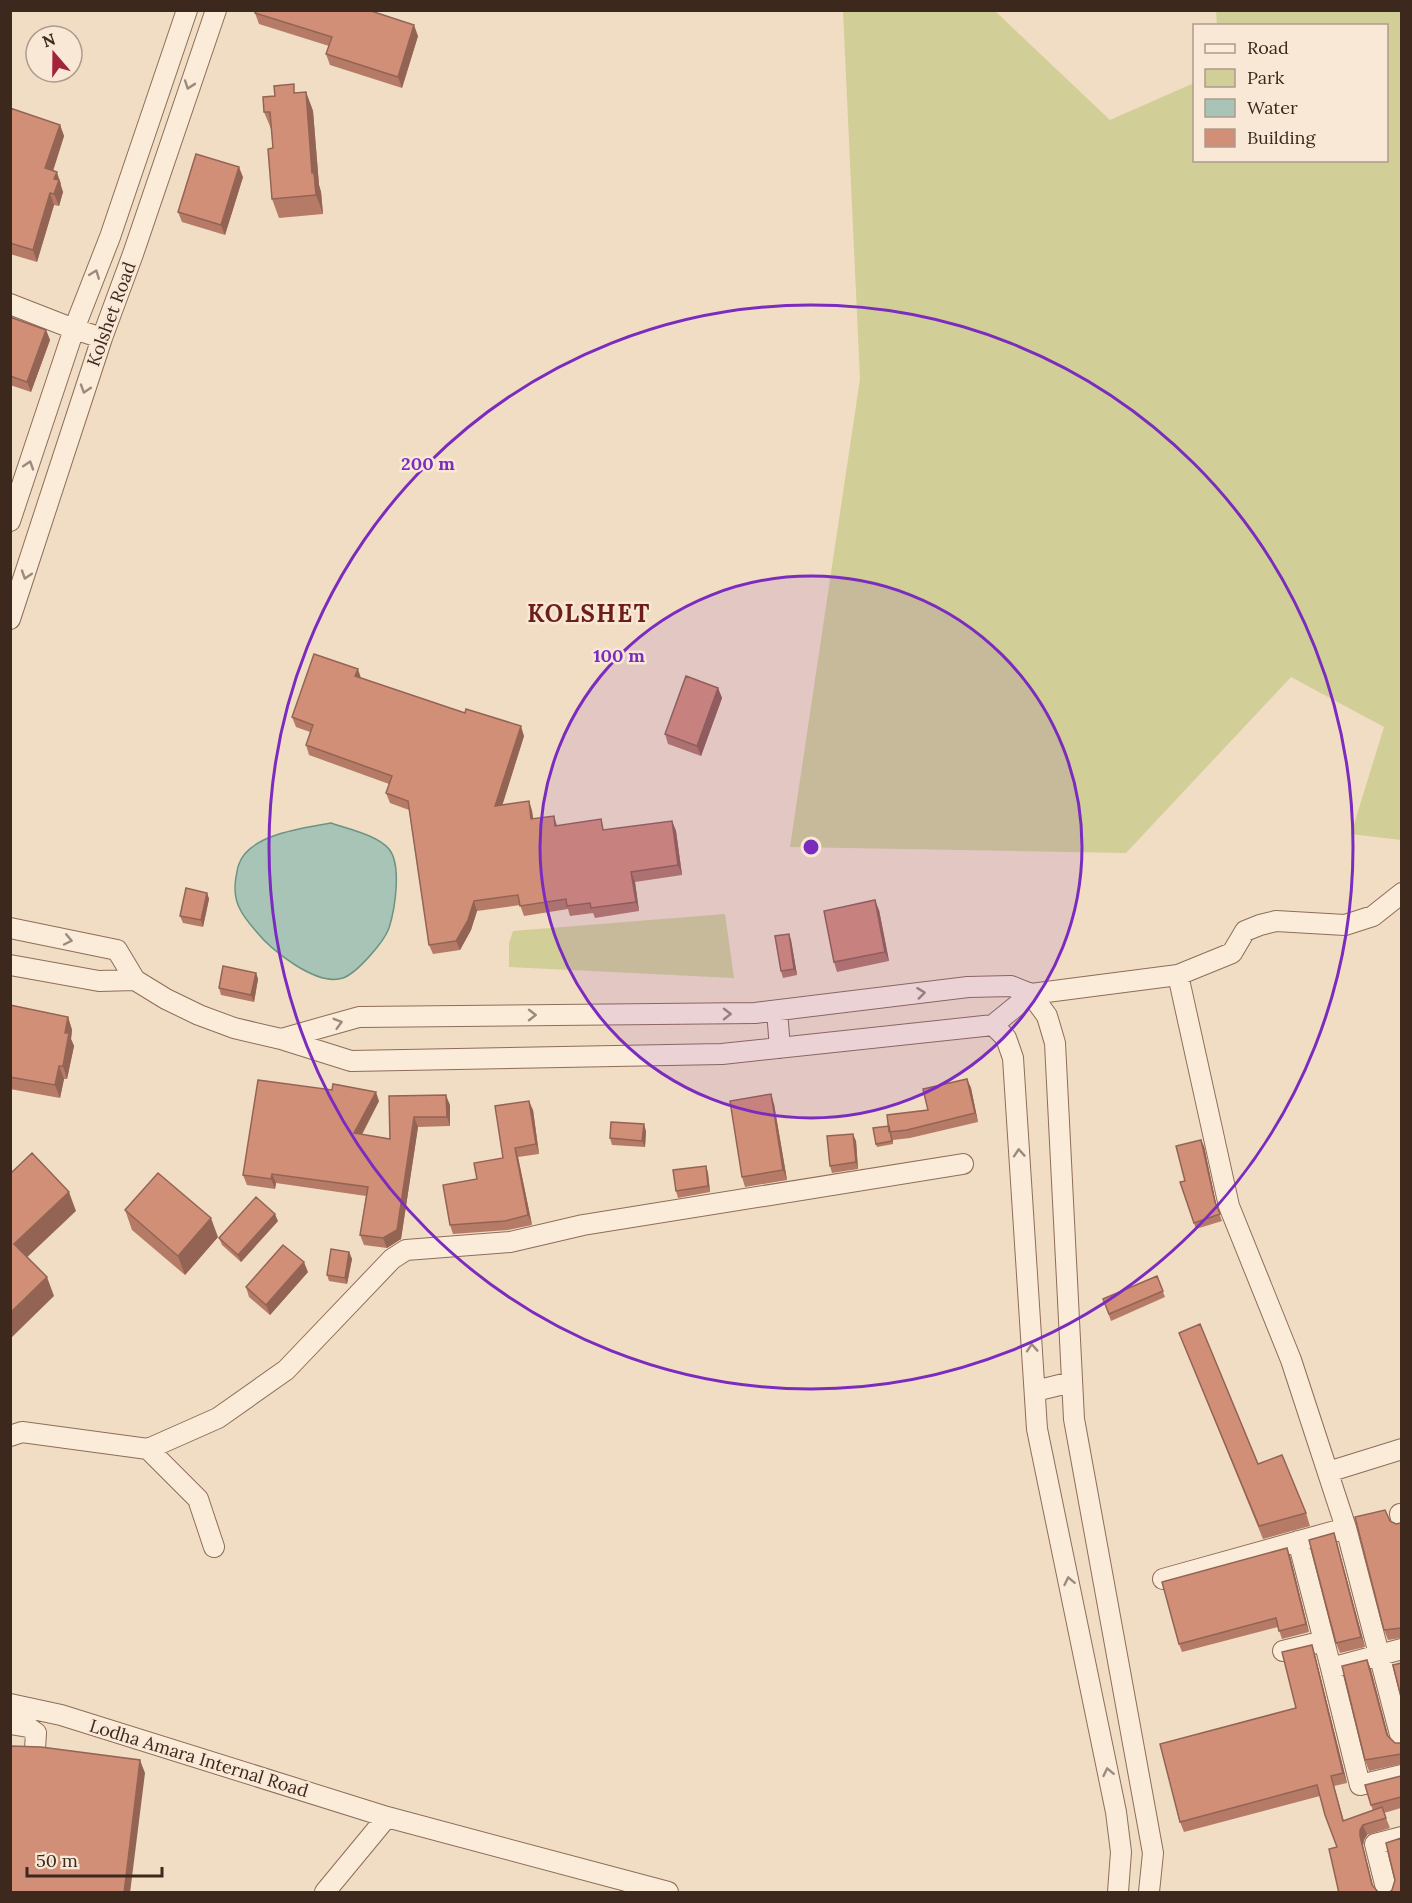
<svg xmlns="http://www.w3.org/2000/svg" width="1412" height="1903" font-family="Lora,serif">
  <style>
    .green { fill: #d1ce97 }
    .water { fill: #a7c4b7; stroke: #6c9483; stroke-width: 1.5 }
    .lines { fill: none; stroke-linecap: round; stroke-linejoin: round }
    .minor-casing { stroke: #8e6d59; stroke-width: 22 }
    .minor { stroke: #fbebd9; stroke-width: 20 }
    .wall { fill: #b57b67 }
    .shaded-wall { fill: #936454 }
    .building { fill: #d28f78; stroke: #936454; stroke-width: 1.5 }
    .oneway { stroke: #9c8a7c }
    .ring { fill: none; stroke: #7b2cbf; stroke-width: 3 }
    .labels { text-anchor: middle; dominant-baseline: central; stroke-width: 5; stroke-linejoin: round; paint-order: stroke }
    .street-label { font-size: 18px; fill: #3d281e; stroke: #f8e8d5 }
    .district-label { font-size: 24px; font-weight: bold; letter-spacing: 1.5px; fill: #6d1e1a; stroke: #f8e8d5 }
    .centre { fill: #7b2cbf; stroke: #f8e8d5; stroke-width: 3 }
    .ring-label { font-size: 18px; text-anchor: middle; font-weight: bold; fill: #7b2cbf; stroke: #f8e8d5; stroke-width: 5; stroke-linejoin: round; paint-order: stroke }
  </style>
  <rect width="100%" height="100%" fill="#f1ddc4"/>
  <path class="green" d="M843 11H995L1110 120 1194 83V160H1386V26L1217 25 1216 11H1401V840L1351 834 1384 727 1291 677 1126 853 790 847 860 379Z
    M725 914 734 978 509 967V943L513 931Z"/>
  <path class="water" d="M331 823C348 829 377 835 389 849 402 865 395 909 389 928 384 942 357 973 343 978 316 987 270 949 255 930 240 913 232 900 236 877 237 873 237 868 239 864 249 834 305 828 331 823Z"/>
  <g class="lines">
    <defs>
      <path id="minor" d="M10 304 74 329 102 338
        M10 521 74 329 110 237 187 10
        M10 619 102 338 133 254 216 10
        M1402 893 1373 916 1345 925 1276 921 1260 925 1245 931 1232 953 1178 975 1229 1206 1291 1360 1346 1528 1402 1742
        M10 928 117 950 135 980 166 999 199 1015 234 1028 281 1039 351 1061 722 1054 993 1025 1006 1038 1013 1058 1037 1429 1116 1812 1121 1852 1118 1892
        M10 965 99 981 135 980
        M777 1011 780 1048
        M993 1025 1031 994 1178 975
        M281 1039 359 1017 755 1013 968 987 1011 986 1031 994 1047 1016 1055 1043 1074 1419 1153 1853 1149 1892
        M1035 1391 1072 1382
        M10 1436 22 1432 148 1449 198 1499 214 1547
        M148 1449 218 1418 286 1370 392 1259 406 1250 510 1242 583 1225 963 1164
        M1328 1472 1402 1449
        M1400 1514 1402 1522
        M1298 1541 1331 1668
        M1163 1579 1346 1528
        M1402 1649 1331 1668 1360 1785 1402 1775
        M1283 1651 1324 1641
        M10 1704 61 1715 387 1817 668 1892
        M10 1724 28 1727 36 1733 35 1749
        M325 1892 387 1817
        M1387 1892 1375 1844 1402 1837"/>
    </defs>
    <use href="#minor" class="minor-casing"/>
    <use href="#minor" class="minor"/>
  </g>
  <path class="wall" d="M256 10H382L370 11 418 36 402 88 330 65 326 54 329 46 259 24 255 13Z
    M306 92 313 111 319 185 321 192 323 214 279 218 272 199 273 148 272 131 264 112 297 93Z
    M10 108 60 125 64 136 53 171 61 183 60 185 63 192 59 206 54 205 37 262 10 254Z
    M243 177 225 235 182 222 178 212Z
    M10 317 46 330 50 340 31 392 10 385Z
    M361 678 524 736 502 805 529 801 532 811 533 819 554 816 557 825 605 830 672 821 676 831 682 875 635 882 639 911 595 918 593 913 570 916 568 909 524 916 520 905 477 911 471 930 460 950 433 954 429 945 409 810 390 803 386 793 389 784 309 755 306 745 310 732 296 727 292 717Z
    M718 688 722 698 701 756 668 744 665 734Z
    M207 893 209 899 203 927 183 923 180 916Z
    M879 910 889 961 837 972 834 962Z
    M791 940 797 975 783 978 781 971Z
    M256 973 258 979 254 1002 221 995 219 988Z
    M10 1005 68 1017 72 1030 71 1039 74 1046 67 1079H64L60 1098 10 1089Z
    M967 1079 971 1088 978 1122 910 1138 893 1140V1144L877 1147 876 1144 889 1126 928 1110Z
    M389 1096 450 1105V1126L418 1127 401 1239 387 1248 364 1245 360 1235 366 1196 276 1183 275 1189 247 1185 243 1175 379 1101 362 1135 390 1139Z
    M774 1104 787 1180 745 1187 742 1177Z
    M533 1110 539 1154 518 1157 532 1225 508 1230 453 1234 450 1225 477 1179 503 1158Z
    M646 1131 645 1147 612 1145 610 1138Z
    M856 1141 858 1169 832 1173 830 1166Z
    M1204 1146 1217 1208 1222 1221 1196 1229 1180 1182 1185 1181Z
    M706 1166 708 1173 710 1192 678 1198 676 1191Z
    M125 1210 218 1237 185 1275 132 1230Z
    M278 1221 241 1262 222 1245 219 1238Z
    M349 1252 352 1259 347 1284 329 1281 327 1275Z
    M308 1272 270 1315 249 1297 246 1287Z
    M1157 1276 1165 1297 1111 1321 1103 1299Z
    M1179 1333 1258 1464 1306 1513 1310 1526 1263 1539Z
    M1390 1521 1396 1524 1401 1523V1638L1388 1640 1384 1630Z
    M1337 1543 1365 1647 1340 1653 1336 1643Z
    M1290 1556 1309 1632 1282 1639 1278 1627 1182 1652 1179 1644Z
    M1312 1645 1315 1655 1347 1783 1334 1786 1344 1821 1373 1811 1371 1805 1401 1776V1808L1384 1813 1390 1828 1367 1835 1364 1840 1363 1846 1337 1847 1320 1796 1184 1832 1180 1822 1296 1708Z
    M1367 1660 1371 1670 1388 1737 1395 1743H1401V1764L1369 1771 1365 1760Z"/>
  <path class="shaded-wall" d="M414 25 418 36 402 88 398 77Z
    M306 92 313 111 319 185 321 192 323 214 316 195 312 173Z
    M60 125 64 136 50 180 45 168Z
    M239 167 243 177 225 235 221 225Z
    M57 172 63 192 59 206 54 194V179Z
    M50 193 54 205 37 262 33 250Z
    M46 330 50 340 31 392 27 382Z
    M358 669 361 678 355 676Z
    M718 688 722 698 701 756 697 746Z
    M521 726 524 736 499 816 495 806Z
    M529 801 532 811 535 829 531 819Z
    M672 821 676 831 682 875 678 865Z
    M631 872 635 882 639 911 636 902Z
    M207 893 209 899 203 927 201 920Z
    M875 900 879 910 889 961 885 952Z
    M474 901 477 911 471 930 460 950 456 941Z
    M789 934 791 940 797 975 794 969Z
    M256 973 258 979 254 1002 251 995Z
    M68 1017 72 1030 71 1039 74 1046 67 1079 63 1066 65 1033Z
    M59 1066 64 1079 60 1098 55 1085Z
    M967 1079 971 1088 978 1122 975 1113Z
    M376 1092 379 1101 357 1143 354 1133Z
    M771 1094 774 1104 787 1180 783 1170Z
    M446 1095 450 1105V1126L447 1117Z
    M529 1101 533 1110 539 1154 536 1144Z
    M414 1117 418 1127 401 1239 387 1248 383 1238Z
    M644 1124 646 1131 645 1147 642 1141Z
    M853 1134 856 1141 858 1169 856 1162Z
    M1201 1140 1204 1146 1217 1209 1215 1202Z
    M515 1148 518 1157 532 1225 528 1215Z
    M706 1166 708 1173 710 1192 708 1186Z
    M272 1174 276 1183 275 1189 271 1179Z
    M69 1192 76 1211 21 1263 14 1244Z
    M275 1214 278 1221 241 1262 238 1255Z
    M211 1218 218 1237 185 1275 178 1256Z
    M349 1252 352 1259 347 1284 345 1278Z
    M304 1262 308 1272 270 1315 266 1305Z
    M47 1277 54 1296 10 1339V1313Z
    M1334 1533 1337 1543 1365 1647 1361 1637Z
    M1287 1548 1290 1556 1309 1632 1306 1624Z
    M1312 1645 1315 1655 1347 1783 1343 1773Z
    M1367 1660 1371 1670 1391 1746 1387 1735Z
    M140 1760 145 1773 130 1893H124Z
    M1363 1825 1367 1835 1364 1840 1363 1846 1375 1893 1372 1885 1360 1836V1830Z"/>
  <path class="building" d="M256 10H368L414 25 398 77 326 54 332 37 255 13Z
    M294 84V93L306 92 312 173H314L316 195 272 199 268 149 273 148 270 112H264L263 97 275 96 274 86Z
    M10 108 60 125 45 168 57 172 54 179 59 180 54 194 50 193 33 250 10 243Z
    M196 154 239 167 221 225 178 212Z
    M10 317 46 330 27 382 10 376Z
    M314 654 358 669 355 676 465 713 466 709 521 726 495 806 529 801 531 819 554 816 555 826 601 819 603 830 672 821 678 865 631 872 636 902 591 908 590 903 567 906 566 899 520 906 518 895 474 901 468 920 456 941 429 945 408 801 386 793 392 776 306 745 313 725 292 717Z
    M686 676 718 688 697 746 665 734Z
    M186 888 207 893 201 920 180 916Z
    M875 900 885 952 834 962 824 911Z
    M789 934 794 969 781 971 775 936Z
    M223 966 256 973 251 995 219 988Z
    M10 1005 68 1017 65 1033H69L63 1066H59L55 1085 10 1077Z
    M967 1079 975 1113 907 1130 889 1132 887 1115 928 1110 923 1089Z
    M258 1080 332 1090 333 1084 376 1092 354 1133 390 1139 389 1096 446 1095 447 1117H414L397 1230 383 1238 360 1235 368 1187 272 1174 271 1179 243 1175Z
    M771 1094 783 1170 742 1177 730 1101Z
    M529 1101 536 1144 515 1148 528 1215 505 1221 450 1225 443 1185 477 1179 474 1163 503 1158 495 1106Z
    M611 1122 644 1124 642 1141 610 1138Z
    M889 1126 892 1141 876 1144 873 1128Z
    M853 1134 856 1162 830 1166 827 1136Z
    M1201 1140 1215 1202 1220 1214 1194 1223 1180 1182 1185 1181 1176 1146Z
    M32 1153 69 1192 14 1244 47 1277 10 1313V1174Z
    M706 1166 708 1186 676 1191 673 1170Z
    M158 1173 211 1218 178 1256 125 1210Z
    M256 1197 275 1214 238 1255 219 1238Z
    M283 1245 304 1262 266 1305 246 1287Z
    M331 1249 349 1252 345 1278 327 1275Z
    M1157 1276 1163 1291 1109 1314 1103 1299Z
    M1200 1324 1258 1464 1282 1455 1306 1513 1259 1526 1179 1333Z
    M1385 1510 1390 1521 1396 1524 1401 1523V1628L1384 1630 1355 1517Z
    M1334 1533 1361 1637 1336 1643 1309 1540Z
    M1287 1548 1306 1624 1279 1631 1276 1618 1179 1644 1162 1582Z
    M1312 1645 1343 1773 1331 1776 1343 1821 1382 1807 1386 1818 1363 1825 1360 1830V1836L1372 1885 1379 1893H1339L1329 1849 1337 1847 1325 1815 1317 1785 1180 1822 1160 1744 1296 1708 1282 1652Z
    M1367 1660 1387 1735 1395 1743H1401V1754L1365 1760 1342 1666Z
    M1401 1663V1697L1393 1665Z
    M10 1746 41 1747 140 1760 124 1893H10Z
    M1401 1776V1797L1371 1805 1365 1785Z
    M1401 1838V1893H1388L1392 1890 1395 1880 1386 1843Z"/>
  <defs><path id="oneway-chevron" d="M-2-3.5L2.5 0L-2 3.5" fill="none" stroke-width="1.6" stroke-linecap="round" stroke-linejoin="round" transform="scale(1.5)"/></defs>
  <g class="oneway">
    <use href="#oneway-chevron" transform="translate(189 85) rotate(109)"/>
    <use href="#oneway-chevron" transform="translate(95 274) rotate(-69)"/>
    <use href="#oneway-chevron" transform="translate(85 389) rotate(108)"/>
    <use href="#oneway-chevron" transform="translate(29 465) rotate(-72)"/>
    <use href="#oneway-chevron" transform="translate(26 575) rotate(108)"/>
    <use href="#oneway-chevron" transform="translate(68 940) rotate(12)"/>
    <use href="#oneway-chevron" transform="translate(921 993) rotate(-7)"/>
    <use href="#oneway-chevron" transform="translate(727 1014)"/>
    <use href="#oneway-chevron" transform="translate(532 1015)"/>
    <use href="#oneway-chevron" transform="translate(338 1023) rotate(-16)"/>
    <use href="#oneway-chevron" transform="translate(1019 1153) rotate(-94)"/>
    <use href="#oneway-chevron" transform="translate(1032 1348) rotate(-94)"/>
    <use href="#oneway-chevron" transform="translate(1069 1581) rotate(-102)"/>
    <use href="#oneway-chevron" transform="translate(1108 1772) rotate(-102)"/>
  </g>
  <circle cx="811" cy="847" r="271" fill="#7b2cbf" fill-opacity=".12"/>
  <g class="ring">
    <circle cx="811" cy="847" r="271"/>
    <circle cx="811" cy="847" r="542"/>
  </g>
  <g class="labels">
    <g class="street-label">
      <text transform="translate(111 314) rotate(-70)">Kolshet Road</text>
      <text transform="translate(199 1758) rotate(17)">Lodha Amara Internal Road</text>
    </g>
    <g class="district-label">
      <text x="589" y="613">KOLSHET</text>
    </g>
  </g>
  <circle cx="811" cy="847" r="9" class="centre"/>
  <g class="ring-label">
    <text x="428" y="470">200 m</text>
    <text x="619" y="662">100 m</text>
  </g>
  <rect width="1412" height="1903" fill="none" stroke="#3d281e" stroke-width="24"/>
  <rect x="1193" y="24" width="195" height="138" fill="#f8e8d5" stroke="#ad9b8c" stroke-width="1.5"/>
  <rect x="1205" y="44" width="30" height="9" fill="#fbebd9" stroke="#ad9b8c" stroke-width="1.5"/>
  <text x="1247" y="54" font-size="18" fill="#3d281e">Road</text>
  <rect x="1205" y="69" width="30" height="18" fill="#d1ce97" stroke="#ad9b8c" stroke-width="1.5"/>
  <text x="1247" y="84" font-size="18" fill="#3d281e">Park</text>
  <rect x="1205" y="99" width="30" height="18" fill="#a7c4b7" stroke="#ad9b8c" stroke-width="1.5"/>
  <text x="1247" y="114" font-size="18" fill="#3d281e">Water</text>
  <rect x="1205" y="129" width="30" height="18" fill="#d28f78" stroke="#ad9b8c" stroke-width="1.5"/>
  <text x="1247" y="144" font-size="18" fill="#3d281e">Building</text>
  <g transform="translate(54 54) rotate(340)"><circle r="28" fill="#f8e8d5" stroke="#ad9b8c" stroke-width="1.5"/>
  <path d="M0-4.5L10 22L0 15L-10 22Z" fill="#a2243a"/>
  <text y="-9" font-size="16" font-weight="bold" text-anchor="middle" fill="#3d281e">N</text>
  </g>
  <path d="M27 1867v9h135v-9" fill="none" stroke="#3d281e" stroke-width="3"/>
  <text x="36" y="1867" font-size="18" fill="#3d281e" stroke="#f8e8d5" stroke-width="4.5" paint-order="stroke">50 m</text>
</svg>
